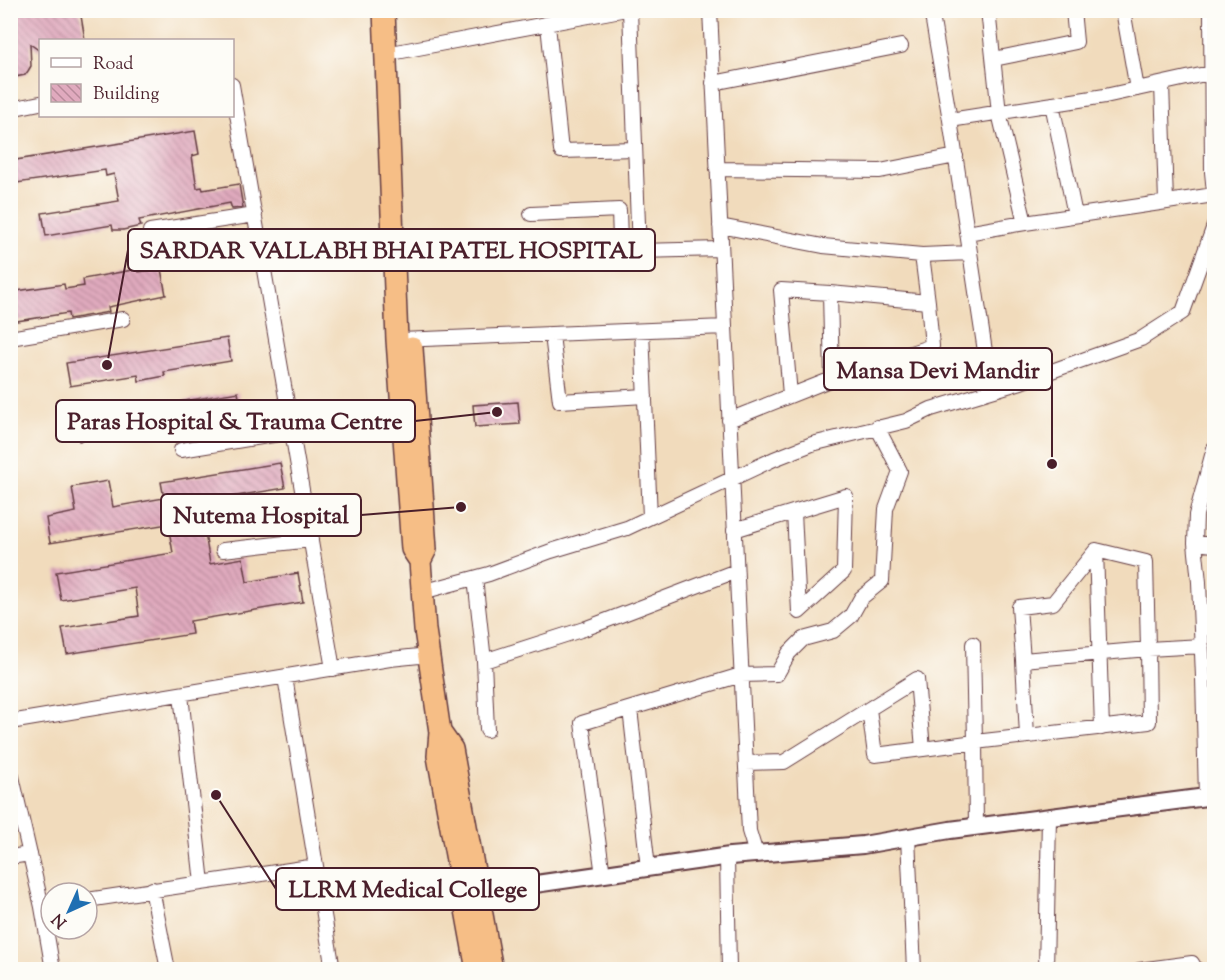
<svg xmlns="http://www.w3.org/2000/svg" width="1225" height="980" font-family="'Sorts Mill Goudy',serif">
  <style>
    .building { fill: url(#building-back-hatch) }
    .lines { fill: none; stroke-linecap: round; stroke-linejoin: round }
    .minor-casing { stroke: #633b41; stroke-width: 16 }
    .tertiary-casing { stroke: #633b41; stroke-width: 20 }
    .trunk-casing { stroke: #633b41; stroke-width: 24 }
    .minor { stroke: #fff; stroke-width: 14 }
    .tertiary { stroke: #fff; stroke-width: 16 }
    .trunk { stroke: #f6be86; stroke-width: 21 }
    .leader { fill: none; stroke: #4a1f2b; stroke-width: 2 }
    .callout-dot { fill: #4a1f2b; stroke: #fdfcf7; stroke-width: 2 }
    .callout { fill: #fdfcf7; stroke: #4a1f2b; stroke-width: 2 }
    .callout-label { font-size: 24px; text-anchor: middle; font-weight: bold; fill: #4a1f2b }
  </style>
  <defs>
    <pattern id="building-back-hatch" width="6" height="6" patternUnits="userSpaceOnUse" patternTransform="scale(1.5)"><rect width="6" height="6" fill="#e0aabe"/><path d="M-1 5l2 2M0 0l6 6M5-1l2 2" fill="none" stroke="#b88a9b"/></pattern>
  </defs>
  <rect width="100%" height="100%" fill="#fdfcf7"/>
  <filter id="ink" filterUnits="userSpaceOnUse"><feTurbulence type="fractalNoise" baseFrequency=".0167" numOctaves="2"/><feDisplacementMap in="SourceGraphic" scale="12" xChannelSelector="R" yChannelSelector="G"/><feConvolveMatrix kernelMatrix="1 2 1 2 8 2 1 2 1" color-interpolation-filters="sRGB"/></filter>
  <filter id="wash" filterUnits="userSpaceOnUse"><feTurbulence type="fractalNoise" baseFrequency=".008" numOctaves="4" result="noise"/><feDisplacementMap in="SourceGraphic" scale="24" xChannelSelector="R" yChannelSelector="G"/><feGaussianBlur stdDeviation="1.35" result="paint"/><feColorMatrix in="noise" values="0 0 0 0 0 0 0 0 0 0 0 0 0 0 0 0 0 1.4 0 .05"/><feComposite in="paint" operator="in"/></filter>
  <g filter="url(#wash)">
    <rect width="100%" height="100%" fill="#f1dbbc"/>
    <g id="blocks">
      <path class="building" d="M10 10H80L85 40H40V51L30 44 31 66 28 71 25 75 10 78Z
        M195 131 199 154 192 156 197 188 202 187 203 190 239 184 243 208 232 209 230 203 139 220 141 226 123 230H113L112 225 46 236 42 213 119 201 114 174 106 176 105 170 10 184V161Z
        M138 269V272L161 269 166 295 108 307 109 312 69 319 68 313 10 322V292L64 284 65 289 84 286 83 279Z
        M227 338 231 361 164 372 165 376 139 381 138 375 70 386 66 363Z
        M238 392 242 415 172 427 173 432 148 437 147 430 79 441 75 419Z
        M518 402 520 424 475 427 473 405Z
        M280 463 285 488 200 502 210 564 243 558 247 582 298 573 303 602 190 621 192 634 67 654 62 628 139 616 135 588 61 600 56 572 173 553 168 524 50 543 46 518 76 512 72 487 108 481 113 507 164 498 161 482Z"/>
    </g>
  </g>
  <g filter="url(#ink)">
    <use href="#blocks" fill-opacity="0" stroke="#633b41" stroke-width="1.5"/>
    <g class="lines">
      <defs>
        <path id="minor" d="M630 10 639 251 721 249
          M710 10 749 831 756 854
          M931 10 950 120 991 391
          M1123 10 1137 89
          M1211 10 1212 172 1214 192
          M548 25 561 151 635 149
          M386 54 621 10
          M994 59 1076 42 1073 10
          M713 83 901 46
          M1162 84 1166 202
          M232 85 333 669
          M1052 104 1075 215
          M10 109 40 103
          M950 120 1105 96 1214 72
          M717 169 880 171 956 156
          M531 214 619 210 620 241 639 239
          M1025 223 1214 195
          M720 226 823 246 922 255
          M150 231 255 215
          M967 233 1025 223 999 113 988 10
          M830 293 928 302 932 346 832 379
          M928 302 922 255 970 253
          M642 331 650 517
          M552 335 560 401 645 396
          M10 338 123 319
          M400 340 725 327
          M729 420 832 379 830 293 781 290 790 395
          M181 450 292 432
          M734 530 846 496 844 571 799 612 794 512
          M1195 543 1214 545
          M223 550 311 540
          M1096 550 1102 728
          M475 578 484 661 487 730
          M422 592 489 574 551 551 627 528 774 459 812 444 906 421 931 409 1021 382 1141 339 1183 312 1214 226
          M973 644 975 742 1149 722 1148 649 1023 660 1027 736
          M1023 660 1019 607 1053 603 1096 550 1146 562 1148 649 1202 646
          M484 661 584 629 736 571
          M285 677 333 970
          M181 695 202 883
          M630 709 648 868
          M869 709 875 755 923 749
          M10 722 390 659 429 655
          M746 763 784 762 917 679 923 749 975 742 976 826
          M10 768 42 907 53 970
          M1206 797 1203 677 1199 582 1195 543 1196 515 1214 448
          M908 837 914 970
          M727 856 729 970
          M10 857 30 854
          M603 875 582 723 741 675 777 674 789 653 803 639 833 631 851 616 861 598 882 581 886 509 900 471 877 427
          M152 889 168 970
          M87 900 316 866
          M1046 970 1049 817
          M1139 970 1192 963 1196 970"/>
        <path id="tertiary" d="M466 894 730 856 863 845 950 830 1214 796"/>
        <path id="trunk" d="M384 10 397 340 412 549 420 561 425 630 440 732 438 756 477 970
          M412 348 426 549 420 561
          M440 732 452 749 492 970"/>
      </defs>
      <use href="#minor" class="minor-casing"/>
      <use href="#tertiary" class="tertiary-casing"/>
      <use href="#trunk" class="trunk-casing"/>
      <use href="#minor" class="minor"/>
      <use href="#tertiary" class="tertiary"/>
      <use href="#trunk" class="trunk"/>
    </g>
  </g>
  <path class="leader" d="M107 365L128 250M1052 464L1052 369M497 412L415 421M461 507L361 515M216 795L276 889"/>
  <g class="callout-dot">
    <circle cx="107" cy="365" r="6"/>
    <circle cx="1052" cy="464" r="6"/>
    <circle cx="497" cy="412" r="6"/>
    <circle cx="461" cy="507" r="6"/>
    <circle cx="216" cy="795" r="6"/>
  </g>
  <g class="callout">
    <rect x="128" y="229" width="527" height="42" rx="6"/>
    <rect x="824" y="348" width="228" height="42" rx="6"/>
    <rect x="56" y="400" width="359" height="42" rx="6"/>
    <rect x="161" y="494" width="200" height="42" rx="6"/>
    <rect x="276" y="868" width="263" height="42" rx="6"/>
  </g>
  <g class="callout-label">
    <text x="391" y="258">SARDAR VALLABH BHAI PATEL HOSPITAL</text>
    <text x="938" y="378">Mansa Devi Mandir</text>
    <text x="235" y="429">Paras Hospital &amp; Trauma Centre</text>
    <text x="261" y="523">Nutema Hospital</text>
    <text x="408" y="897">LLRM Medical College</text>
  </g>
  <rect width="1225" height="980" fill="none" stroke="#fdfcf7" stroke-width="36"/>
  <rect x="39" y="39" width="195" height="78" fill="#fdfcf7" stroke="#b5a4a5" stroke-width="1.5"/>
  <rect x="51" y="58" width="30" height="9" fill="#ffffff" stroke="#b5a4a5" stroke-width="1.5"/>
  <text x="93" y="69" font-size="18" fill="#4a1f2b">Road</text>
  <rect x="51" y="84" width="30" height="18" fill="url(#building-back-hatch)" stroke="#b5a4a5" stroke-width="1.5"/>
  <text x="93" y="99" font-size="18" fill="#4a1f2b">Building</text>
  <g transform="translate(69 911) rotate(225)"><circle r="28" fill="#fdfcf7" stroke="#b5a4a5" stroke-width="1.5"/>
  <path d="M0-4.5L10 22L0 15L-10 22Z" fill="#1f6fb2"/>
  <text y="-9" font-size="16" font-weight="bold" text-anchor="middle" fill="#4a1f2b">N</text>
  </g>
</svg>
